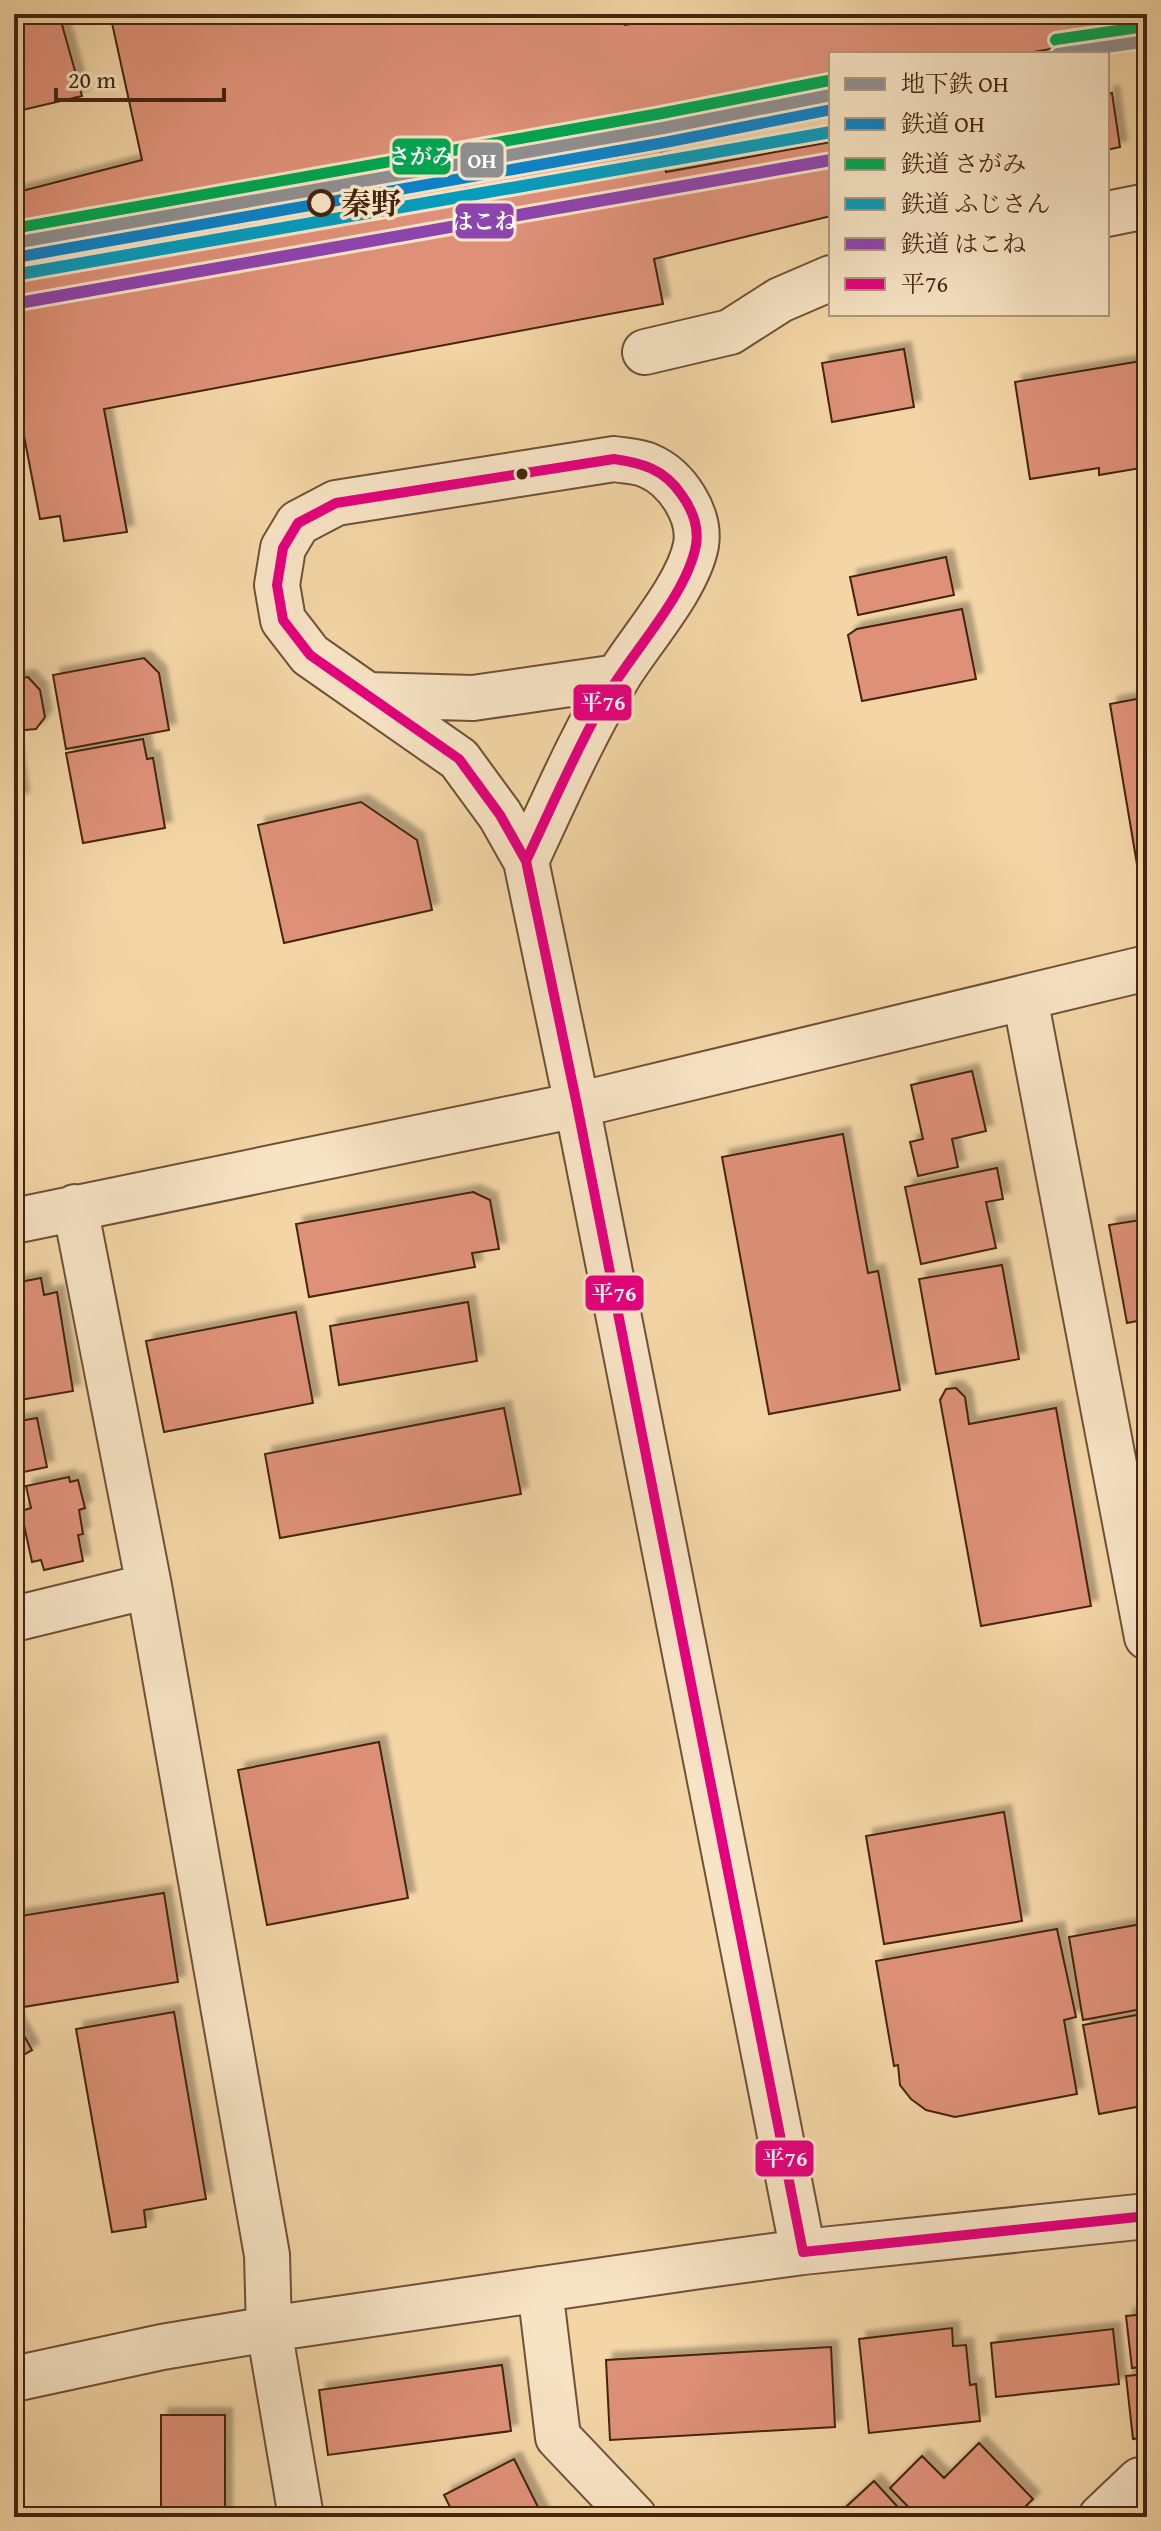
<svg xmlns="http://www.w3.org/2000/svg" width="1161" height="2531" font-family="'Gentium Book Plus','Noto Serif JP',serif">
  <style>
    .building { fill: #de9178; stroke: #45250f; stroke-width: 2; filter: url(#shadow) }
    .lines { fill: none; stroke-linecap: round; stroke-linejoin: round }
    .minor-casing { stroke: #705135; stroke-width: 48 }
    .minor { stroke: #f7e4c5; stroke-width: 44 }
    .bus-1-casing { stroke: #f7e4c5; stroke-width: 16 }
    .bus-1 { stroke: #e5007d; stroke-width: 10 }
    .rail-1-casing { stroke: #f7e4c5; stroke-width: 18 }
    .rail-2-casing { stroke: #f7e4c5; stroke-width: 18 }
    .rail-3-casing { stroke: #f7e4c5; stroke-width: 18 }
    .rail-4-casing { stroke: #f7e4c5; stroke-width: 18 }
    .rail-1 { stroke: #0d82c7; stroke-width: 12 }
    .rail-2 { stroke: #00a651; stroke-width: 12 }
    .rail-3 { stroke: #079cbb; stroke-width: 12 }
    .rail-4 { stroke: #8e44ad; stroke-width: 12 }
    .metro-1-casing { stroke: #f7e4c5; stroke-width: 18 }
    .metro-1 { stroke: #8f8f91; stroke-width: 12 }
    .stop-dot { fill: #f7e4c5; stroke: #45250f; stroke-width: 4 }
    .bus-dot { fill: #45250f; stroke: #f7e4c5; stroke-width: 3 }
    .labels { text-anchor: middle; dominant-baseline: central; stroke-width: 7; stroke-linejoin: round; paint-order: stroke }
    .stop-label { font-size: 30px; font-weight: bold; fill: #45250f; stroke: #f7e4c5; text-anchor: start }
    .line-badge { stroke: #f7e4c5; stroke-width: 3 }
    .badge-label { font-size: 22px; text-anchor: middle; font-weight: bold; fill: #fff }
  </style>
  <defs>
    <filter id="shadow"><feDropShadow dx="7" dy="-7" stdDeviation="2" flood-color="#0004"/></filter>
  </defs>
  <rect width="100%" height="100%" fill="#f3d5a6"/>
  <filter id="stains"><feTurbulence type="fractalNoise" baseFrequency=".0025" numOctaves="4"/><feColorMatrix values="0 0 0 0 .2 0 0 0 0 .09 0 0 0 0 .02 0 0 0 .5 -.17"/></filter>
  <radialGradient id="worn" r=".72"><stop offset=".6" stop-color="#630" stop-opacity="0"/><stop offset="1" stop-color="#630" stop-opacity=".3"/></radialGradient>
  <path class="building" d="M14 14H59L82 96 14 112Z
    M110 14H623L625 25 703 14H1147V32L1022 54H831V89L655 122 666 172 831 142V216L654 259 663 304 104 409 127 532 64 541 60 516 40 519 14 384V193L142 160Z
    M1112 93 1120 147 1107 150V94Z
    M904 349 914 407 832 422 822 363Z
    M1147 360V467L1099 475V468L1030 479 1015 382Z
    M946 557 954 595 858 615 850 577Z
    M962 609 976 679 862 701 848 635 857 629Z
    M144 658 159 673 169 730 66 749 53 675Z
    M28 677 40 690 45 717 36 729 25 730 18 725H14V679Z
    M1147 697V881L1140 882 1110 704Z
    M143 739 147 759 153 758 165 828 83 843 66 753Z
    M14 744 22 799 14 800Z
    M361 802 417 840 432 910 284 943 258 825Z
    M972 1071 986 1131 952 1139 958 1167 918 1176 910 1142 923 1139 911 1085Z
    M843 1134 868 1273 878 1271 900 1390 769 1414 722 1157Z
    M997 1168 1003 1199 986 1202 996 1248 921 1264 905 1187Z
    M473 1192 490 1200 499 1249 472 1253 475 1267 309 1297 296 1224Z
    M1147 1219V1319L1127 1323 1109 1225Z
    M1002 1265 1019 1359 936 1374 919 1279Z
    M41 1278 44 1295 57 1292 73 1391 14 1401V1283Z
    M468 1302 477 1361 339 1385 330 1326Z
    M296 1312 313 1403 164 1432 146 1341Z
    M956 1388 965 1397 969 1424 1056 1408 1091 1606 981 1626 940 1400 946 1389Z
    M504 1408 521 1494 280 1538 265 1454Z
    M37 1418 47 1467 14 1474V1422Z
    M69 1477 70 1482 78 1480 85 1508 79 1510 83 1534 78 1535 83 1561 44 1570 41 1560 32 1562 21 1511 31 1508 26 1486Z
    M379 1742 408 1898 267 1925 238 1770Z
    M1004 1812 1022 1921 884 1944 866 1836Z
    M164 1893 178 1982 17 2008 14 1990V1917Z
    M1147 1923V1971L1143 1972 1147 2008 1083 2020 1069 1937Z
    M1057 1929 1076 2017 1064 2020 1077 2094 955 2117 926 2110 911 2099 900 2085 898 2065 894 2066 876 1961Z
    M174 2012 206 2199 144 2210 146 2227 112 2232 76 2029Z
    M1147 2013V2105L1099 2114 1083 2025Z
    M14 2018 32 2050 14 2060Z
    M1147 2314V2366L1132 2368 1126 2316Z
    M952 2328 953 2346 966 2345 970 2385 976 2384 980 2421 869 2433 859 2339Z
    M1113 2329 1119 2384 996 2397 991 2343Z
    M831 2347 835 2427 610 2440 606 2360Z
    M502 2365 511 2431 328 2455 319 2390Z
    M1147 2374V2437L1133 2439 1126 2376Z
    M161 2415H225V2517H161Z
    M979 2443 1033 2499 1015 2517H918L890 2488 922 2456 944 2478Z
    M514 2459 543 2517H455L444 2495Z
    M874 2481 907 2517H835Z"/>
  <g class="lines">
    <defs>
      <path id="minor" d="M1107 214 1147 206
        M645 352 730 332 780 300 831 278
        M368 695 473 698 618 677
        M526 861C555 799 583 734 619 675 642 638 688 587 696 545 701 515 677 478 649 466 639 461 625 461 614 459L336 503 298 523 283 548 277 585 283 620 310 655 459 759 500 815 526 861 577 1105 803 2252
        M1025 998 1147 1637
        M75 1207 149 1586 267 2255 269 2329 301 2517
        M14 1221 577 1105 1147 968
        M14 1619 149 1586
        M540 2289 558 2437 634 2517
        M14 2379 162 2347 269 2329 700 2266 803 2252 1147 2216
        M1101 2517 1140 2480 1147 2479"/>
    </defs>
    <use href="#minor" class="minor-casing"/>
    <use href="#minor" class="minor"/>
    <defs>
      <path id="bus-1" d="M614 459C642 463 664 469 681 494 692 509 699 527 696 545 687 595 632 652 606 697 576 750 552 806 526 861L500 815 459 759 310 655 283 620 277 585 283 548 298 523 336 503Z
        M526 861 577 1105 803 2252 1147 2216"/>
    </defs>
    <use href="#bus-1" class="bus-1-casing"/>
    <use href="#bus-1" class="bus-1"/>
    <defs>
      <path id="rail-1" d="M16 257 665 142 831 109"/>
      <path id="rail-2" d="M1056 40 1145 27
        M14 229 660 114 828 81"/>
      <path id="rail-3" d="M14 275 831 132"/>
      <path id="rail-4" d="M19 303 831 160"/>
    </defs>
    <use href="#rail-1" class="rail-1-casing"/>
    <use href="#rail-2" class="rail-2-casing"/>
    <use href="#rail-3" class="rail-3-casing"/>
    <use href="#rail-4" class="rail-4-casing"/>
    <use href="#rail-1" class="rail-1"/>
    <use href="#rail-2" class="rail-2"/>
    <use href="#rail-3" class="rail-3"/>
    <use href="#rail-4" class="rail-4"/>
    <defs>
      <path id="metro-1" d="M1058 54 1147 41
        M14 243 663 128 831 95"/>
    </defs>
    <use href="#metro-1" class="metro-1-casing"/>
    <use href="#metro-1" class="metro-1"/>
  </g>
  <circle class="stop-dot" cx="321" cy="203" r="12"/>
  <circle class="bus-dot" cx="522" cy="474" r="7"/>
  <g class="labels">
    <g class="stop-label">
      <text x="341" y="203">秦野</text>
    </g>
  </g>
  <g class="line-badge">
    <rect x="391" y="137" width="61" height="39" rx="8" fill="#00a651"/>
    <rect x="459" y="141" width="46" height="38" rx="8" fill="#8f8f91"/>
    <rect x="454" y="202" width="61" height="38" rx="8" fill="#8e44ad"/>
    <rect x="572" y="683" width="61" height="39" rx="8" fill="#e5007d"/>
    <rect x="584" y="1274" width="61" height="38" rx="8" fill="#e5007d"/>
    <rect x="754" y="2139" width="61" height="39" rx="8" fill="#e5007d"/>
  </g>
  <g class="badge-label">
    <text x="421" y="164">さがみ</text>
    <text x="482" y="168">OH</text>
    <text x="484" y="229">はこね</text>
    <text x="603" y="710">平76</text>
    <text x="614" y="1301">平76</text>
    <text x="785" y="2166">平76</text>
  </g>
  <rect width="1161" height="2531" fill="none" stroke="#f3d5a6" stroke-width="48"/>
  <rect x="16" y="16" width="1129" height="2499" fill="none" stroke="#45250f" stroke-width="4"/>
  <rect x="24" y="24" width="1113" height="2483" fill="none" stroke="#45250f" stroke-width="2"/>
  <rect x="829" y="52" width="280" height="264" fill="#f7e4c5" stroke="#b0987c" stroke-width="2"/>
  <rect x="845" y="78" width="40" height="12" fill="#8f8f91" stroke="#b0987c" stroke-width="2"/>
  <text x="901" y="92" font-size="24" fill="#45250f">地下鉄 OH</text>
  <rect x="845" y="118" width="40" height="12" fill="#0d82c7" stroke="#b0987c" stroke-width="2"/>
  <text x="901" y="132" font-size="24" fill="#45250f">鉄道 OH</text>
  <rect x="845" y="158" width="40" height="12" fill="#00a651" stroke="#b0987c" stroke-width="2"/>
  <text x="901" y="172" font-size="24" fill="#45250f">鉄道 さがみ</text>
  <rect x="845" y="198" width="40" height="12" fill="#079cbb" stroke="#b0987c" stroke-width="2"/>
  <text x="901" y="212" font-size="24" fill="#45250f">鉄道 ふじさん</text>
  <rect x="845" y="238" width="40" height="12" fill="#8e44ad" stroke="#b0987c" stroke-width="2"/>
  <text x="901" y="252" font-size="24" fill="#45250f">鉄道 はこね</text>
  <rect x="845" y="278" width="40" height="12" fill="#e5007d" stroke="#b0987c" stroke-width="2"/>
  <text x="901" y="292" font-size="24" fill="#45250f">平76</text>
  <path d="M56 88v12h168v-12" fill="none" stroke="#45250f" stroke-width="4"/>
  <text x="68" y="88" font-size="24" fill="#45250f" stroke="#f7e4c5" stroke-width="6" paint-order="stroke">20 m</text>
  <rect width="100%" height="100%" filter="url(#stains)"/>
  <rect width="100%" height="100%" fill="url(#worn)"/>
</svg>
